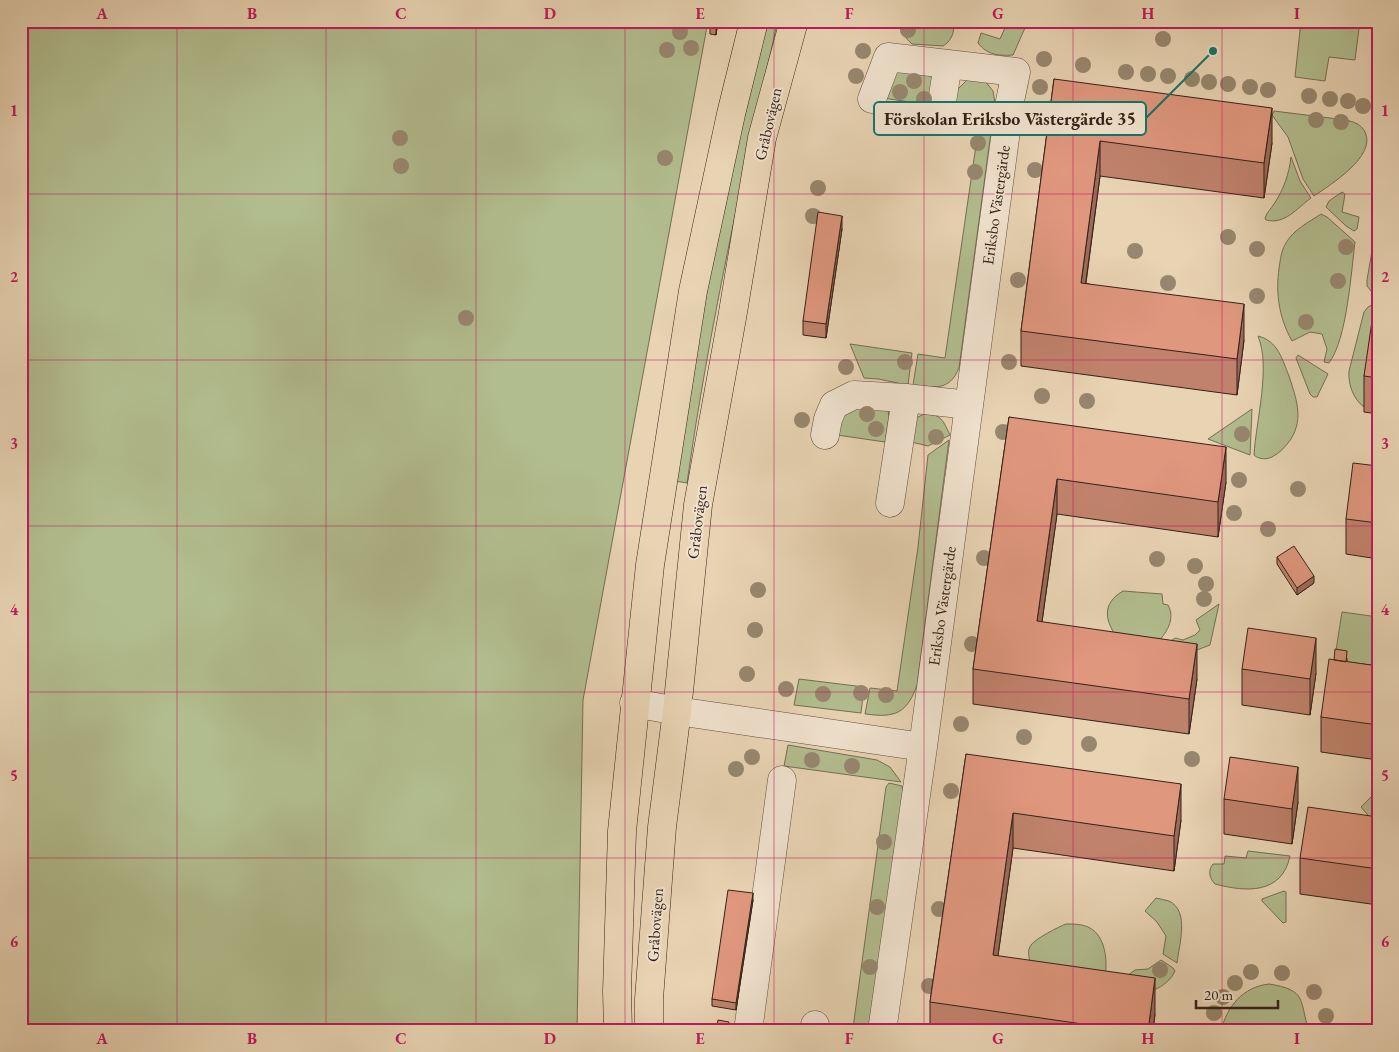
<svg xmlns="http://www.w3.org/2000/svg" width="1399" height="1052" font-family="'EB Garamond',serif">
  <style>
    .green { fill: #b2bd8f; stroke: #746f54 }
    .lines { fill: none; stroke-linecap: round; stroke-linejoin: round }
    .minor-casing { stroke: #624e3f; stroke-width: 29 }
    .major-casing { stroke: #352118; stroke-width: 29 }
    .minor { stroke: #f0e2ce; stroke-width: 28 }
    .major { stroke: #e8d3b3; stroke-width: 28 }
    .tree { fill: #97876e }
    .wall { fill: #c0826c; stroke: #352118 }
    .shaded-wall { fill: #9c6a58; stroke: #352118 }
    .building { fill: #df977e; stroke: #352118 }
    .grid { fill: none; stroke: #c2185b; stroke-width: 1; stroke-opacity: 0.55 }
    .labels { text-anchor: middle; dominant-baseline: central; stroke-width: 4; stroke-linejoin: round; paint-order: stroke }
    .street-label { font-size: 16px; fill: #352118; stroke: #f0e2ce }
    .leader { fill: none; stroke: #0f766e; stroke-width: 2 }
    .callout-dot { fill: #0f766e; stroke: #f0e2ce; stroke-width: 2 }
    .callout { fill: #f0e2ce; stroke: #0f766e; stroke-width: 2 }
    .callout-label { font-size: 18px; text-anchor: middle; font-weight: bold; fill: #352118 }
    .neatline { fill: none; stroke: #c2185b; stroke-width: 2 }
    .grid-label { font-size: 16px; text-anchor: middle; font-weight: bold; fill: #c2185b }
  </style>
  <rect width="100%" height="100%" fill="#e8d3b3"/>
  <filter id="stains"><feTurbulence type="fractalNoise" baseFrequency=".004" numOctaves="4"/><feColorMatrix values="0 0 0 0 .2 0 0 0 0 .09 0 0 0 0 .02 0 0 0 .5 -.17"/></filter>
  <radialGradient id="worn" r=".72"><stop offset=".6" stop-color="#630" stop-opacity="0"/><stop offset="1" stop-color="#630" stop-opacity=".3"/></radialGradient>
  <path class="green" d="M21 21H708L583 700 577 1031H21Z
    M767 21H777V24C743 176 709 328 687 483L675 481 677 459 716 241 741 123Z
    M904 21H917L933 26 936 21 954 24C954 34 951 41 943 46L912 44C905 38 900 31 904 21Z
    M1008 21H1028L1013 55C999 56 987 55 978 43L981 33 1000 39Z
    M1301 21H1360L1355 60 1329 57 1325 81 1295 77Z
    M898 70 929 74 932 78 930 105 883 98Z
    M968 79 985 81 993 91 995 103 959 368C949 392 934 387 913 385L918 354 945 358 981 111 952 106 956 91Z
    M1274 111 1346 120C1354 122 1361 124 1365 132 1377 156 1330 185 1314 196L1303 179 1288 137 1272 115Z
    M1291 157 1300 181 1311 198C1297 208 1285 225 1266 220L1265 218C1267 212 1271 209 1274 204 1284 189 1289 174 1291 157Z
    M1342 192 1345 194 1342 212 1359 217 1357 229 1354 231 1346 226 1326 207 1329 201Z
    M1321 214 1327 217 1355 242C1351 273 1347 339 1329 363L1324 362 1327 349 1322 334 1310 332 1292 341C1278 316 1275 290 1280 262 1281 256 1282 249 1286 243 1293 230 1309 222 1321 214Z
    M1377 234 1378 291H1371L1367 286V280L1375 234Z
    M1378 302V354H1370L1364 407C1353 399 1348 384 1349 371L1364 312 1368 307Z
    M1258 336C1278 341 1282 359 1289 376 1296 398 1304 418 1291 439 1286 446 1280 453 1272 457 1266 460 1258 459 1254 455 1256 421 1271 367 1258 336Z
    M850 344 912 353 908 385 878 379 864 378Z
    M1298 355 1328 374 1317 397H1313L1310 394 1296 358Z
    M855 406 888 410 889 417 885 442 837 435 841 418Z
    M1252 409 1250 455 1208 439Z
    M924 414C942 414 943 421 950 435L928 446 907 441 916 418Z
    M949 440 917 685C907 714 894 718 866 714H865L870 688 897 691 918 547 928 455Z
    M1123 591 1162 594 1163 604 1168 605C1176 619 1166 634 1156 644L1118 639C1105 621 1101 604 1123 591Z
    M1219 604 1210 645 1197 650 1171 641C1176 636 1177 639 1183 640L1195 635 1200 630 1196 620Z
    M1342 612 1378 617V701L1329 695Z
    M799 679 864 687 861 713 794 705Z
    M788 745 877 760 890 767 901 782 784 766Z
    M889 783 902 786 903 793 871 1031H827L830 1024 853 1028 886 787Z
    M1378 790V827L1361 807Z
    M1248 851 1290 856C1282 895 1245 892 1215 884 1209 878 1208 870 1213 864H1224L1225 856 1246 858Z
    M1284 891 1286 892V922L1283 923 1262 901V899Z
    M1156 898C1160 899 1165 900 1169 901 1190 911 1179 945 1177 963L1163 954 1166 936 1157 922 1145 911Z
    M1066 924C1074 924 1083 924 1090 928 1105 936 1108 961 1105 976L1030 962C1029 957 1027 950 1031 945 1035 939 1058 927 1066 924Z
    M1161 960 1173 968 1175 971C1171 980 1163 986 1154 990L1127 976 1135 970 1148 969Z
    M1269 984C1308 990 1299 1001 1309 1031H1221C1227 1006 1243 987 1269 984Z"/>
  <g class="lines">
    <defs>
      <path id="minor" d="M872 99 888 57 948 64
        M825 435 828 419 834 405 854 395 906 398 969 405
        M890 503 906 398
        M634 703 677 711 923 747
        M748 1031 782 780
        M815 1031V1025
        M882 1031 923 747 1010 101 1016 72 948 64 941 108"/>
      <path id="major" d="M618 1031 617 991 622 831 650 565 693 291 731 114 754 21
        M649 1031V999L662 827 677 711 698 505 732 318 762 138 794 21"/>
    </defs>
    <use href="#minor" class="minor-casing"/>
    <use href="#major" class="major-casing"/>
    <use href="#minor" class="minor"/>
    <use href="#major" class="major"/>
  </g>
  <g class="tree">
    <circle cx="908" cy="30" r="8"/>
    <circle cx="680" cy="32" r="8"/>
    <circle cx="1163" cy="39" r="8"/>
    <circle cx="691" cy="48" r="8"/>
    <circle cx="667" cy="50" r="8"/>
    <circle cx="863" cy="51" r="8"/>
    <circle cx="1044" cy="59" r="8"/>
    <circle cx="1083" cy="65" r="8"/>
    <circle cx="1126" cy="72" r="8"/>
    <circle cx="1148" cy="74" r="8"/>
    <circle cx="856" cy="76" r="8"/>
    <circle cx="1168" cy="76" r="8"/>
    <circle cx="1192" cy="79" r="8"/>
    <circle cx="914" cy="81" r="8"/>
    <circle cx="1209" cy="82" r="8"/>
    <circle cx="1228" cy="84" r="8"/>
    <circle cx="1040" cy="87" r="8"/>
    <circle cx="1250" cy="87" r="8"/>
    <circle cx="1268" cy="90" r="8"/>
    <circle cx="900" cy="92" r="8"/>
    <circle cx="1309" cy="96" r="8"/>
    <circle cx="924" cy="99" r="8"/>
    <circle cx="1330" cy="99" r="8"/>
    <circle cx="1348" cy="101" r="8"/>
    <circle cx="1363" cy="106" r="8"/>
    <circle cx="1316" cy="120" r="8"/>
    <circle cx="1341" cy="122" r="8"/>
    <circle cx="400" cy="138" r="8"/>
    <circle cx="978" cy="143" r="8"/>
    <circle cx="665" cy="158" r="8"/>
    <circle cx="401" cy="166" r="8"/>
    <circle cx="1035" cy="170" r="8"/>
    <circle cx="975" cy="172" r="8"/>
    <circle cx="818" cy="188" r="8"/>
    <circle cx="813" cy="216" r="8"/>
    <circle cx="1228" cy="237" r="8"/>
    <circle cx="1346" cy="247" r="8"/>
    <circle cx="1257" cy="249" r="8"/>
    <circle cx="1135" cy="251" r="8"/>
    <circle cx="1018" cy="280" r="8"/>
    <circle cx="1338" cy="281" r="8"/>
    <circle cx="1168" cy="283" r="8"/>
    <circle cx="1257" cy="296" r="8"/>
    <circle cx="466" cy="318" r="8"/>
    <circle cx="1306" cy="322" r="8"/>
    <circle cx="905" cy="362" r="8"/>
    <circle cx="1009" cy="362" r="8"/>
    <circle cx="846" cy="367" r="8"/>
    <circle cx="1042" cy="396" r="8"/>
    <circle cx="1087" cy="401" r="8"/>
    <circle cx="867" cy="414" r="8"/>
    <circle cx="802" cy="420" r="8"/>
    <circle cx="876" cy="429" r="8"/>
    <circle cx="1003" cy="432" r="8"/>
    <circle cx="1242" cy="434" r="8"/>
    <circle cx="936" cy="437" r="8"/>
    <circle cx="1239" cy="480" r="8"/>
    <circle cx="1298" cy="489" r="8"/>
    <circle cx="1234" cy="513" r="8"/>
    <circle cx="1268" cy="529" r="8"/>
    <circle cx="984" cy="558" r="8"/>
    <circle cx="1157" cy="559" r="8"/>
    <circle cx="1195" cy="566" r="8"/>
    <circle cx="1206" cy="584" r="8"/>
    <circle cx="758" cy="590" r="8"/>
    <circle cx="1204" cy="599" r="8"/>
    <circle cx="755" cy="630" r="8"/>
    <circle cx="972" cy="644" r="8"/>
    <circle cx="747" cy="674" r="8"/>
    <circle cx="786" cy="689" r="8"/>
    <circle cx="861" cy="693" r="8"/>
    <circle cx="823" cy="694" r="8"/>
    <circle cx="886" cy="695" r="8"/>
    <circle cx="961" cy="724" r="8"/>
    <circle cx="1024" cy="737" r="8"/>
    <circle cx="1089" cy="744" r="8"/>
    <circle cx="752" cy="757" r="8"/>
    <circle cx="1192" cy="759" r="8"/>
    <circle cx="812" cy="760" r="8"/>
    <circle cx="852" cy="766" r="8"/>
    <circle cx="736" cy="769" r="8"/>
    <circle cx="951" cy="791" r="8"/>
    <circle cx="884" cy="842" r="8"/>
    <circle cx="877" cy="907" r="8"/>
    <circle cx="939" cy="909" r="8"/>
    <circle cx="870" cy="967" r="8"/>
    <circle cx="1160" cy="970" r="8"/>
    <circle cx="1251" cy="972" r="8"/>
    <circle cx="1282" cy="973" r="8"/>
    <circle cx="1235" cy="983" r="8"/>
    <circle cx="929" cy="986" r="8"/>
    <circle cx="1314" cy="992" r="8"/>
    <circle cx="1223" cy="997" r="8"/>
    <circle cx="1214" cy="1013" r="8"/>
    <circle cx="1326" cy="1016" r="8"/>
  </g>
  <path class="wall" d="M718 21 716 35 710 34V27Z
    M1054 79 1272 143 1264 198 1100 176 1086 283 1244 340 1237 395 1021 366V331Z
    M842 229 826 338 803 335V321Z
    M1378 322V414L1364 412V376Z
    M1009 417 1226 482 1218 537 1057 514 1042 622 1197 679 1189 734 973 704V669Z
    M1378 466V559L1346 554V519Z
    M1277 557 1314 583 1297 595 1277 564Z
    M1347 658V662L1378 666V760L1321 752V717L1334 660Z
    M1242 669 1316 673 1310 715 1242 705Z
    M966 754 1181 820 1174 871 1013 848 998 956 1155 1014 1153 1031H930V1002Z
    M1224 799 1298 802 1292 844 1224 834Z
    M1378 817V905L1300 894V858Z
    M753 900 736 1010 712 1006V999Z"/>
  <path class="shaded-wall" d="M717 21H718L716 35V28Z
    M1272 108V143L1264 198V163Z
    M1100 141V176L1081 318V283Z
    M842 216V229L826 338V324Z
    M1244 304V340L1237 395V359Z
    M1226 447V482L1218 537V502Z
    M1057 479V514L1037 657V621Z
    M1314 576V583L1297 595V588Z
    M1316 638V673L1310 715V679Z
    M1197 644V679L1189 734V699Z
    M1298 767V802L1292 844V809Z
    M1181 784V820L1174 871V836Z
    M1013 813V848L993 991V955Z
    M753 893V900L736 1010V1003Z
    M1155 978V1014L1153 1031H1148Z"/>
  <path class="building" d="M711 21H717L716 28 710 27Z
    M1054 79 1272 108 1264 163 1100 141 1081 283 1244 304 1237 359 1021 331Z
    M818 212 842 216 826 324 803 321Z
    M1372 321 1378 322V378L1364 376Z
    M1009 417 1226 447 1218 502 1057 479 1037 621 1197 644 1189 699 973 669Z
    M1353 463 1378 466V523L1346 519Z
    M1294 546 1314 576 1297 588 1277 557Z
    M1248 628 1316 638 1310 679 1242 669Z
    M1335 649 1347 651 1346 662 1334 660Z
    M1329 659 1378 666V725L1321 717Z
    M966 754 1181 784 1174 836 1013 813 993 955 1155 978 1148 1031H1131L930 1002Z
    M1230 757 1298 767 1292 809 1224 799Z
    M1308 807 1378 817V869L1300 858Z
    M728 890 753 893 736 1003 712 999Z
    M718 1020 729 1022 727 1031H716Z"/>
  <path class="grid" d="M177 21V1031M326 21V1031M476 21V1031M625 21V1031M774 21V1031M924 21V1031M1073 21V1031M1222 21V1031M21 194H1378M21 360H1378M21 526H1378M21 692H1378M21 858H1378"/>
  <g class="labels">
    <g class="street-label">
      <text transform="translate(768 124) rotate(-77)">Gråbovägen</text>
      <text transform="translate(996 205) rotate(-82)">Eriksbo Västergärde</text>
      <text transform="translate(697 522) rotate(-83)">Gråbovägen</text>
      <text transform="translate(942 606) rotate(-82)">Eriksbo Västergärde</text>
      <text transform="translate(655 925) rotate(-86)">Gråbovägen</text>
    </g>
  </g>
  <path class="leader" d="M1213 51L1146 118"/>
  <circle class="callout-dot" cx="1213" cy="51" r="5"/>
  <rect class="callout" x="874" y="102" width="272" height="33" rx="5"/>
  <g class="callout-label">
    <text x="1010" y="125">Förskolan Eriksbo Västergärde 35</text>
  </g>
  <rect width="1399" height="1052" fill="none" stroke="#e8d3b3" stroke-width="55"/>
  <path d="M1196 1000v8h82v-8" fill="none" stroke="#352118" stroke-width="2.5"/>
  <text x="1204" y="1000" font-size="15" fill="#352118" stroke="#f0e2ce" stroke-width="4" paint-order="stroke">20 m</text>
  <rect x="28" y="28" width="1344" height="996" class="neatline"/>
  <g class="grid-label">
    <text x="102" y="19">A</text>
    <text x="252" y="19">B</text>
    <text x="401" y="19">C</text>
    <text x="550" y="19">D</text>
    <text x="700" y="19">E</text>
    <text x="849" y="19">F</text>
    <text x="998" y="19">G</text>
    <text x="1148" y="19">H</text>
    <text x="1297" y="19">I</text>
    <text x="14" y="116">1</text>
    <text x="1385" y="116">1</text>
    <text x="14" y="282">2</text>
    <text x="1385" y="282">2</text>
    <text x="14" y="449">3</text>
    <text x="1385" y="449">3</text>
    <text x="14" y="615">4</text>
    <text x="1385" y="615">4</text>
    <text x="14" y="781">5</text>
    <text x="1385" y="781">5</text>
    <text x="14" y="947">6</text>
    <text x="1385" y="947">6</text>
    <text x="102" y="1044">A</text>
    <text x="252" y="1044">B</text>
    <text x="401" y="1044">C</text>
    <text x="550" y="1044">D</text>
    <text x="700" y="1044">E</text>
    <text x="849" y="1044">F</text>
    <text x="998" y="1044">G</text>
    <text x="1148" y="1044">H</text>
    <text x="1297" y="1044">I</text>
  </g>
  <rect width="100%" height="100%" filter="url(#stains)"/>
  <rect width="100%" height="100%" fill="url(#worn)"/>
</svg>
